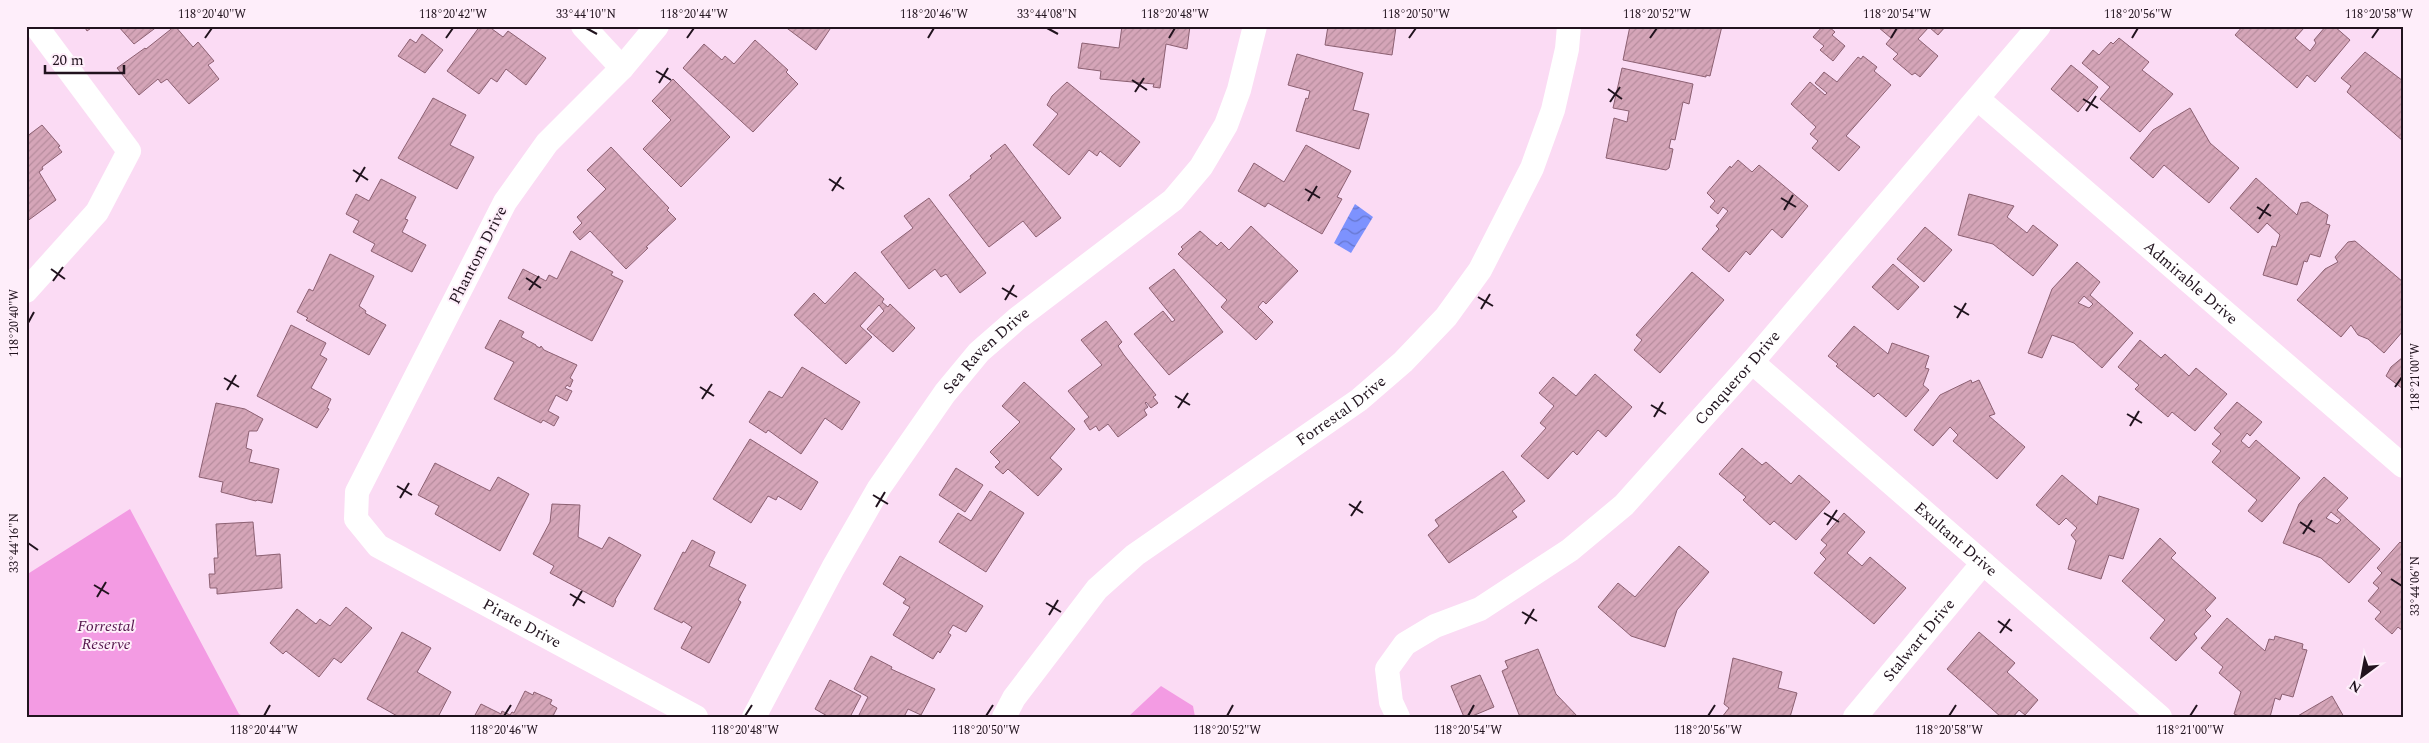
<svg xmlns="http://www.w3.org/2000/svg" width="2429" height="743" font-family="Spectral,serif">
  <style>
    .green { fill: #f39be3 }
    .water { fill: url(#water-waves) }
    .building { fill: url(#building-hatch); stroke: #8c6072; fill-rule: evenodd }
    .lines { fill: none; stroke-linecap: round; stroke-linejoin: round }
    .street { stroke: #fff; stroke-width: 24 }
    .ticks { fill: none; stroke: #21131e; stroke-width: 2 }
    .labels { text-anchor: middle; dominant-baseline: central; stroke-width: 4; stroke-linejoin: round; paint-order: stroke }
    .street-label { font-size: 16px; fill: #21131e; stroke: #feeefa }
    .park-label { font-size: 16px; font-style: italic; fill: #54164c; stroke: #feeefa }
    .neatline { fill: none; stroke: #21131e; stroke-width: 2 }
    .ticks-label { font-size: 12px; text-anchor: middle; fill: #21131e }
  </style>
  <defs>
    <pattern id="water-waves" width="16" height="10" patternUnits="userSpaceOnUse" patternTransform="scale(1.25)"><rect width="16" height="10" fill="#7d92fe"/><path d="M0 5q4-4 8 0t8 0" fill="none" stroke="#6676cd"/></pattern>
    <pattern id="building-hatch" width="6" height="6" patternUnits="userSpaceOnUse" patternTransform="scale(1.25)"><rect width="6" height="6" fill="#d5a5b8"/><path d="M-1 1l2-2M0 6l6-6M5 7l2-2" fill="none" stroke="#b78d9e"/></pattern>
  </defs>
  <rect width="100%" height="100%" fill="#fbdbf4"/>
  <path class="green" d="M130 509 239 714 245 717H26V575Z
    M1161 686 1193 706 1195 717H1128Z"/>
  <path class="water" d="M1355 204 1373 217 1351 253 1334 243Z"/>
  <path class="building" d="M84 26H94L87 31Z
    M118 26H158L134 44Z
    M175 26 193 47 198 42 214 61 208 65 219 79 189 104 167 79 161 83 158 79 139 95 117 68 145 48 146 49Z
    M480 26H488L503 37 508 31 546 58 526 85 506 69 497 82 491 78 479 94 447 71Z
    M784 26H832L816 50Z
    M1122 26H1190L1187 49 1166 44 1160 88 1153 87 1154 84 1100 79 1101 71 1078 68 1082 43 1119 48Z
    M1328 26 1396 27 1392 55 1325 45Z
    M1630 26H1722L1710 76 1706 75V77L1623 60Z
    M1823 26H1828L1835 32 1832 35 1845 46 1833 61 1820 50 1824 46 1813 37Z
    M1946 26 1938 35 1929 27 1918 39 1938 56 1920 77 1915 73 1912 75 1893 59 1898 54 1886 44 1891 38 1878 27Z
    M2243 26H2302L2304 28 2295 38 2310 51 2316 43 2314 40 2326 26H2334L2350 40 2315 82 2307 75 2297 88 2235 35Z
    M422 34 443 50 425 73 398 56 410 39 416 43Z
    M2119 38 2149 62 2142 70 2173 94 2140 132 2100 99 2110 87 2082 63 2093 50 2099 55 2111 42 2113 44Z
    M755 40 788 70 786 72 798 84 753 132 683 68 704 44 722 60 725 56 734 64Z
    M2365 52 2403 81V141L2347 92 2351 86 2341 78Z
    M1297 54 1363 73 1353 110 1369 114 1359 149 1296 131 1306 98 1308 99 1310 91 1288 85Z
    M1863 56 1877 67 1874 71 1891 85 1846 136 1860 147 1839 171 1812 148 1818 141 1810 134 1816 127 1791 104 1810 82 1825 95 1827 93 1815 83 1824 72 1837 82 1858 57 1861 59Z
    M2071 65 2098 87 2078 112 2051 89Z
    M1622 68 1693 84 1689 104 1683 102 1675 140 1671 139 1669 148 1673 149 1669 168 1666 170 1606 158 1614 118 1627 122 1629 111 1613 108Z
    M673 79 730 137 681 187 643 149 671 120 652 101Z
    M1067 82 1140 142 1120 167 1100 151 1097 156 1089 150 1069 175 1033 145 1058 114 1047 105 1052 96Z
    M433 98 466 115 450 145 474 157 457 189 398 158Z
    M2190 108 2210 143 2239 168 2209 203 2164 165 2153 178 2130 158 2153 130Z
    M42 125 60 146 58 147 62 152 42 167 43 169 39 172 56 200 26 222V137Z
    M1005 144 1061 218 1036 237 1023 221 989 247 949 195 971 178 970 176 992 158 990 156Z
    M1306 145 1351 171 1337 197 1342 199 1322 234 1268 203 1265 207 1238 191 1254 163 1284 182Z
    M611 147 669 208 667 210 676 219 646 247 648 248 626 269 590 231 580 240 573 232 582 223 577 217 606 189 587 170Z
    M1738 160 1752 172 1759 165 1808 206 1782 238 1772 229 1750 255 1746 251 1729 272 1702 249 1719 229 1716 226 1728 211 1723 207 1718 214 1710 207 1715 201 1707 193 1730 166 1731 168Z
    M2256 178 2297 215 2301 203 2308 202 2328 215 2326 224 2330 225 2320 257 2310 254 2307 262 2304 261 2297 285 2263 275 2272 246 2276 247 2280 235 2267 223 2258 233 2230 208Z
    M381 179 416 197 405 219 408 220 402 232 426 245 412 272 371 251 375 244 353 232 359 221 346 214 356 194 369 201Z
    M1969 194 2014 206 2007 217 2027 233 2033 225 2058 245 2033 276 1993 244 1958 235Z
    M929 198 986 273 960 293 946 274 941 277 935 269 909 289 881 252 913 228 904 216Z
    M1251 226 1298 271 1266 304 1263 301 1258 307 1273 322 1256 340 1221 307 1227 300 1178 254 1183 249 1181 247 1200 231 1217 246 1221 242 1229 250Z
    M1925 227 1952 250 1924 282 1897 259Z
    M2355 241 2403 282V331L2384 353 2368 339 2358 335 2351 325 2341 337 2297 300 2325 269 2338 262 2335 257 2348 242Z
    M571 251 613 272 611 275 623 281 592 341 508 298 523 269 546 281 549 275 557 279Z
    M330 254 374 276 359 306 366 311 365 313 386 325 369 355 306 320 308 318 297 312 309 289 313 291Z
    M2077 262 2100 282 2090 295 2133 333 2102 368 2074 343 2052 335 2042 358 2028 353 2052 289ZM2084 296 2093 304 2089 308 2078 303Z
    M1893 264 1919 287 1898 310 1872 287Z
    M1174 269 1223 332 1169 375 1134 334 1163 311 1172 322 1175 320 1149 288Z
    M855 272 884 299 882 302 888 307 890 304 915 328 893 352 867 329 884 311 879 305 860 326 872 337 846 364 794 315 814 293 825 304Z
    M1692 272 1724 300 1660 373 1634 350 1642 340 1636 335Z
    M500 320 524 332 521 337 536 345V346L540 348 541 346 544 350 577 365 570 378 573 380 570 387 567 385 565 388 572 391 567 401 556 395 548 411 559 417 554 426 543 420 541 423 494 399 514 362 485 348Z
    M1106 321 1122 342 1118 346 1124 355 1156 395 1153 397 1158 403 1151 408 1146 402 1145 403 1148 407 1144 410 1147 415 1118 437 1108 424 1099 431 1096 426 1090 430 1084 421 1089 417 1068 391 1102 365 1081 340Z
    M291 325 326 343 320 355 327 359 311 388 331 399 327 408 329 409 317 428 257 396Z
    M1854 326 1888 354 1892 343 1929 356 1925 368 1929 369 1923 385 1929 390 1906 417 1878 393 1874 397 1836 366 1838 364 1828 356Z
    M2140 340 2161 358 2165 354 2189 376 2196 368 2227 394 2195 431 2172 412 2168 417 2135 389 2139 385 2118 367Z
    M2403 357V389L2386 376 2391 367Z
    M802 367 860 402 842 430 825 418 801 454 768 430 766 433 749 422 769 391 782 398Z
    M1595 374 1632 407 1606 437 1598 430 1577 455 1573 451 1548 479 1521 456 1546 428 1540 423 1554 406 1539 393 1553 377 1576 396Z
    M1971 380 1972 383 1979 380 1995 414 1989 416 2025 447 1997 479 1953 441 1958 435 1950 427 1933 446 1914 430 1940 395Z
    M1024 382 1075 429 1050 458 1062 469 1038 496 1008 469 1003 474 995 467 1000 462 990 452 1020 422 1002 406Z
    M2237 402 2262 422 2250 436 2247 433 2241 441 2249 448 2256 440 2300 478 2262 522 2248 511 2257 500 2212 462 2221 451 2212 444 2221 434 2214 428Z
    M216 403 245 409 263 419 257 431H249L246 448 252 450 249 462 279 469 272 503 257 500 256 501 221 492 223 482 199 477Z
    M750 439 818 482 801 510 778 496 776 500 768 496 751 523 713 499Z
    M1742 448 1762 465 1766 462 1791 484 1799 475 1830 502 1796 540 1774 521 1770 525 1743 500 1746 497 1719 474Z
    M435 463 490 491 498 477 529 494 500 551 435 514 439 506 418 495Z
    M956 468 983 485 965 512 939 495Z
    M1503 471 1525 501 1512 511 1517 517 1449 563 1428 535 1439 526 1435 520Z
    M2062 475 2097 505 2099 496 2139 509 2123 559 2109 555 2101 579 2068 569 2076 541 2071 535 2077 528 2066 518 2059 525 2036 505Z
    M2324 477 2348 498 2337 510 2380 549 2349 583 2321 558 2283 543 2299 504ZM2331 512 2341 520 2337 524 2326 518Z
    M990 491 1024 513 986 572 939 542 958 513 971 521Z
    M552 504 580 505 578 537 602 549 609 537 641 555 615 600 616 601 613 607 550 573 554 566 533 554 550 522Z
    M1844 513 1865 532 1847 553 1862 566 1870 557 1906 588 1874 624 1814 573 1826 559 1820 553 1827 545 1821 540Z
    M253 522 256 556 280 554 282 588 217 594V588H210L209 574H215L214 558H218L216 524Z
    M2160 538 2176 553 2171 558 2216 598 2205 610 2211 616 2194 634 2197 638 2176 661 2150 638 2165 620 2122 581Z
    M692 540 715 552 709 566 746 585 738 600 741 602 709 663 681 648 692 627 683 621 682 623 654 609 683 552 685 553Z
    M2400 542 2403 545V631L2398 627 2392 634 2375 619 2381 612 2368 601 2379 588 2373 583 2382 573 2377 568Z
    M1679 546 1709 572 1677 610 1665 647 1631 636 1598 607 1618 583 1635 597Z
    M900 556 983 606 966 632 953 625 948 633 951 635 940 653 938 651 933 659 893 635 910 607 903 603 906 599 883 584Z
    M346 607 372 628 341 663 334 658 319 677 286 651 283 654 270 643 297 609 316 624 320 619 330 626Z
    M2227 618 2265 651 2269 639 2274 640 2275 636 2303 644 2302 649 2307 650 2293 697 2282 694 2280 700 2275 698 2270 717H2242L2234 714 2241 692 2219 673 2223 667 2201 648Z
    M402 632 431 648 417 672 451 692 438 717H399L367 699Z
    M1979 632 2015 663 2007 672 2038 700 2025 715 2019 710 2013 717H2001L1947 669Z
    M1538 649 1556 694 1578 717H1520L1502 671 1508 668 1505 661Z
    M871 656 892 667 891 669 935 689 921 715 908 709 904 717H858L868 697 854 689Z
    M1733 658 1782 672 1778 688 1797 693 1790 717H1722L1729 708 1724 704Z
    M1480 675 1494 707 1470 717H1464L1451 686Z
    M830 680 861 696 850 717H829L815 709Z
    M525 691 533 695 534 692 552 700 550 704 557 708 553 716 474 717 481 704 501 714 502 711 510 715 512 712 514 713Z
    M2332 696 2344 717H2296Z"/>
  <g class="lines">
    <g class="street">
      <path d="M583 26 622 68"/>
      <path id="s1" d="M657 26 622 68 547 143 505 202 357 492 356 519 378 546 696 717"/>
      <path id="s2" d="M1978 99 2403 466"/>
      <path d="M26 291 97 212 129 151 36 26"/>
      <path id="s3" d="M1752 362 2160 717"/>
      <path id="s4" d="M754 717 833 568 879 488 945 393 979 352 1018 318 1173 200 1201 167 1226 125 1239 90 1255 26"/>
      <path id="s5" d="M1004 717 1014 698 1097 589 1135 555 1359 400 1403 362 1446 317 1480 270 1532 168 1553 110 1567 49 1569 26"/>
      <path id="s6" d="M1398 717 1391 702 1387 669 1405 644 1435 626 1480 609 1570 550 1624 505 1752 362 2039 26"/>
      <path id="s7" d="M1855 717 1983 563"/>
    </g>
  </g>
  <path class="ticks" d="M586 28 597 34M1047 28 1058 34M205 38 212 28M446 38 453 28M687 38 694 28M928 38 934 28M1169 38 1175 28M1409 38 1416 28M1650 38 1657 28M1891 38 1897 28M2132 38 2138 28M2372 38 2379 28M656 71 671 80M1132 80 1147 90M659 83 668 68M1608 89 1622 99M1135 92 1144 78M2083 99 2098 108M1610 102 1620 87M2086 111 2096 96M353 170 368 180M829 179 844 189M356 182 365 167M1305 189 1320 198M832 191 841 177M1781 198 1796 207M1308 201 1317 186M2257 207 2271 216M1784 210 1793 195M2259 219 2269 204M51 269 65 279M526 278 541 288M53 281 63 267M1002 288 1017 297M529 290 539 276M1478 297 1493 306M1005 300 1014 285M1954 306 1969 315M1481 309 1490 294M1957 318 1966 303M28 323 34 312M224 378 239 387M700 387 714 396M2395 387 2402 377M227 390 236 375M1175 396 1190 405M702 399 712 384M1651 405 1666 414M1178 408 1188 393M2127 414 2142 423M1654 417 1663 402M2130 426 2139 411M397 486 412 495M873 495 888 504M400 498 409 483M1349 504 1363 513M876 507 885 492M1824 513 1839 522M1351 516 1361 501M2300 522 2315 532M1827 525 1837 510M2303 534 2312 520M28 543 38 550M2391 579 2402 586M94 585 109 594M570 594 585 603M97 597 106 582M1046 603 1061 612M573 606 582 591M1522 612 1537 621M1049 615 1058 600M1998 621 2012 631M1525 624 1534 609M2000 633 2010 619M264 716 270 705M504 716 511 705M745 716 752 705M986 716 993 705M1227 716 1233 705M1468 716 1474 705M1708 716 1715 705M1949 716 1956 705M2190 716 2197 705"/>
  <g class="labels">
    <g class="street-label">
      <text transform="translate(478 255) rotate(-63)">Phantom Drive</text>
      <text stroke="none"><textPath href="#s2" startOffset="281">Admirable Drive</textPath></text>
      <text stroke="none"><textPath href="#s4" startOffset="436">Sea Raven Drive</textPath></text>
      <text stroke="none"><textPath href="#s6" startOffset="512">Conqueror Drive</textPath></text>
      <text stroke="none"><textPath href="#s5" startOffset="461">Forrestal Drive</textPath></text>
      <text stroke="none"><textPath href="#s3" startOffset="270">Exultant Drive</textPath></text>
      <text stroke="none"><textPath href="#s1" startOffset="784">Pirate Drive</textPath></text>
      <text stroke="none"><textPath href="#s7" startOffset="100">Stalwart Drive</textPath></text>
    </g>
    <g class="park-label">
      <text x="106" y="626">Forrestal<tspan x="106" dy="18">Reserve</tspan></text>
    </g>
  </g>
  <rect width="2429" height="743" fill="none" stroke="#feeefa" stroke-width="55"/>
  <g transform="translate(2362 676) rotate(212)" stroke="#feeefa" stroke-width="4" paint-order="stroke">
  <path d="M0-4L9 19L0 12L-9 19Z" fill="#21131e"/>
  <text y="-8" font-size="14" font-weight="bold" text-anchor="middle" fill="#21131e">N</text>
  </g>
  <path d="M45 65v8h79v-8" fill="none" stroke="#21131e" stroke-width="2.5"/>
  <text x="52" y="65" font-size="15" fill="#21131e" stroke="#feeefa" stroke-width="4" paint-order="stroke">20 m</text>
  <rect x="28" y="28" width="2374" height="688" class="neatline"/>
  <g class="ticks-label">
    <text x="212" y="18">118°20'40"W</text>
    <text x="453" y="18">118°20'42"W</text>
    <text x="586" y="18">33°44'10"N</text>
    <text x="694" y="18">118°20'44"W</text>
    <text x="934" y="18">118°20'46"W</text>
    <text x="1047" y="18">33°44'08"N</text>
    <text x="1175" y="18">118°20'48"W</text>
    <text x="1416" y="18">118°20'50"W</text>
    <text x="1657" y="18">118°20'52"W</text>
    <text x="1897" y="18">118°20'54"W</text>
    <text x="2138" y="18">118°20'56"W</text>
    <text x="2379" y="18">118°20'58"W</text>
    <text transform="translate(14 323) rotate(-90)" y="4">118°20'40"W</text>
    <text transform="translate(2415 377) rotate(-90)" y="4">118°21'00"W</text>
    <text transform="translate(14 543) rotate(-90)" y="4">33°44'16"N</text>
    <text transform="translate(2415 586) rotate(-90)" y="4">33°44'06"N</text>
    <text x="264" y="734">118°20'44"W</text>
    <text x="504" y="734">118°20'46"W</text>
    <text x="745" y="734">118°20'48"W</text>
    <text x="986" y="734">118°20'50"W</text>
    <text x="1227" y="734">118°20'52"W</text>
    <text x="1468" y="734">118°20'54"W</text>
    <text x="1708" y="734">118°20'56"W</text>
    <text x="1949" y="734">118°20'58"W</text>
    <text x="2190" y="734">118°21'00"W</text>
  </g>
</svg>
